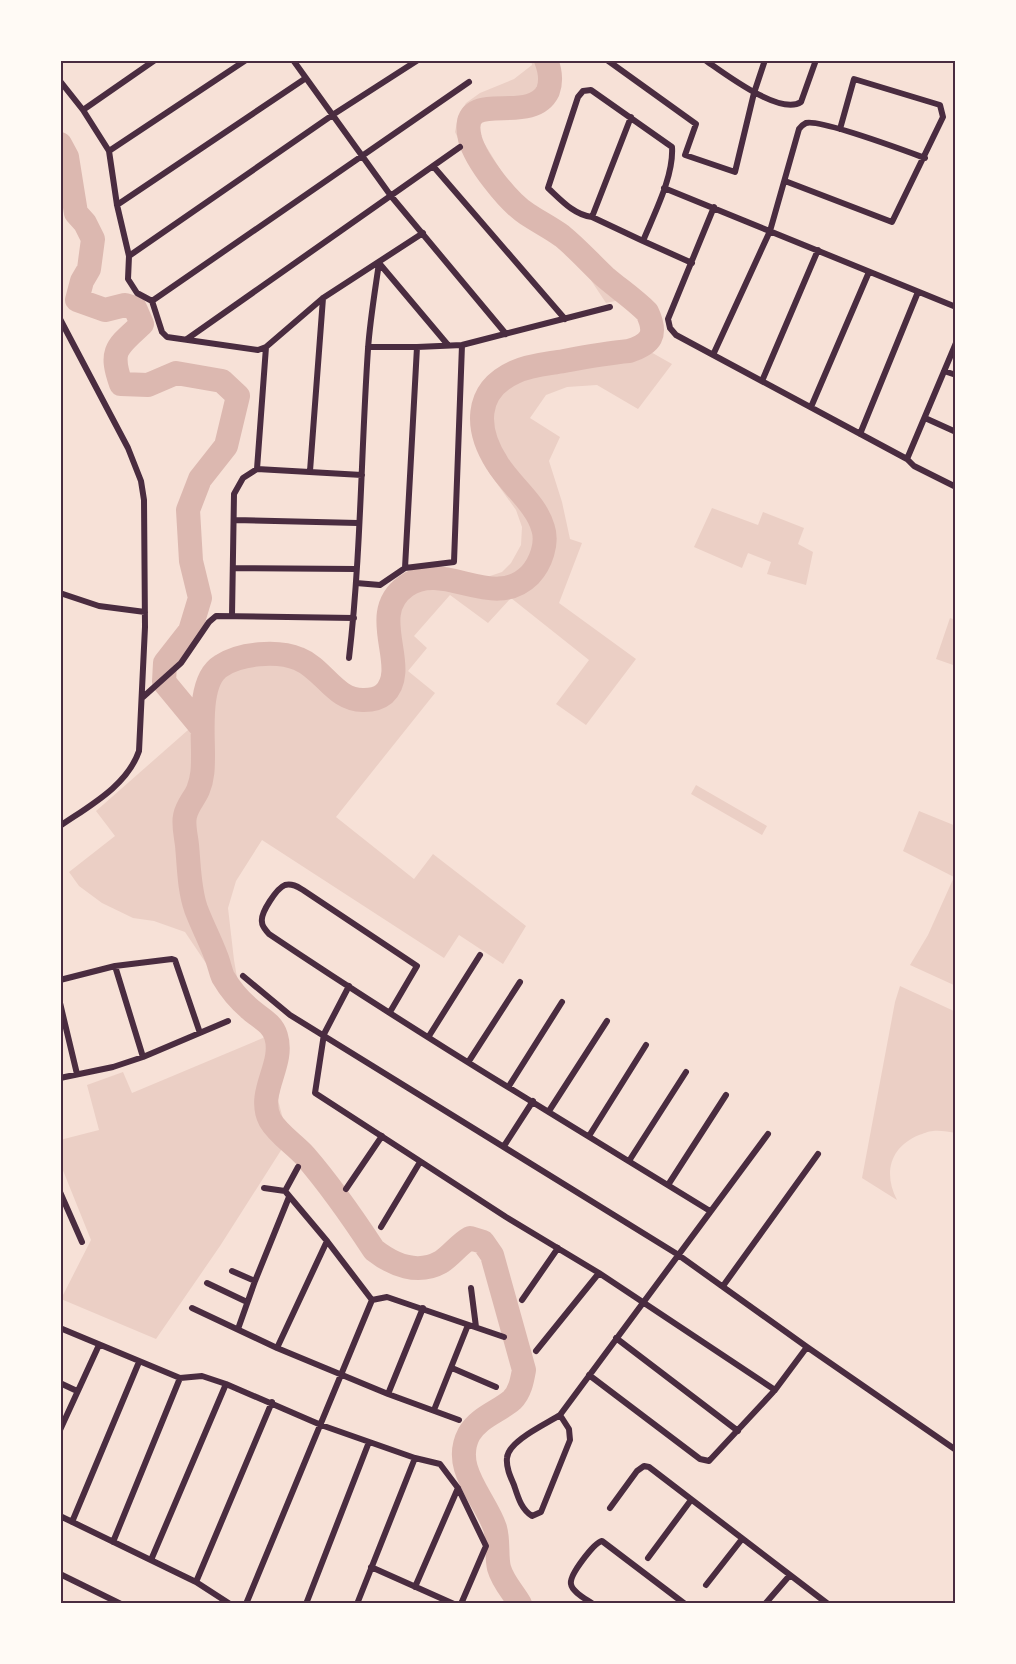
<svg xmlns="http://www.w3.org/2000/svg" width="1016" height="1664" font-family="'Sofia Sans Condensed',sans-serif">
  <style>
    .green { fill: #ebcfc5 }
    .lines { fill: none; stroke-linecap: round; stroke-linejoin: round }
    .river { stroke: #dcb8b0; stroke-width: 24 }
    .minor { stroke: #4a2c40; stroke-width: 6 }
    .neatline { fill: none; stroke: #4a2c40; stroke-width: 2 }
  </style>
  <rect width="100%" height="100%" fill="#f7e1d7"/>
  <path class="green" d="M531 60H557C563 84 557 110 530 116 517 119 500 117 487 117L475 128 515 194 556 222 604 262 643 300 653 317 656 332 649 351 672 364 638 409 597 385 567 387 546 395 530 418 560 437 549 461 562 502 570 539 582 543 559 603 636 659 586 725 556 704 589 660 511 598 488 623 450 595 414 636 427 648 408 671 435 693 336 817 414 879 433 854 526 926 503 964 459 935 444 958 262 840 236 881 228 908 234 960 238 983 282 1023 287 1050 278 1100 283 1119 295 1132 285 1144 220 1246 156 1339 61 1299 91 1240 60 1163V1140L99 1130 87 1085 123 1072 132 1093 270 1035 238 1006 220 984 185 932 154 921 133 918 102 903 79 886 69 872 115 836 96 811 196 723 204 687 211 671 222 659 235 653 279 649 299 651 314 660 344 689 360 695 371 696 380 689 385 678 384 615 386 600 402 581 423 572 445 570 487 577 502 572 511 563 521 545 522 527 516 510 488 471 480 451 474 426 480 393 494 376 519 361 627 345 637 343 642 337C641 320 636 311 625 299L606 303 577 259 507 203 462 147 455 132 458 117 466 103 480 93 514 79 532 65Z
    M712 508 758 525 763 512 804 528 798 544 813 552 806 585 767 574 771 562 748 553 742 568 694 547Z
    M950 618 956 620V666L936 659Z
    M696 785 767 826 762 835 691 794Z
    M919 811 956 826V986L910 965 928 935 954 877 903 851Z
    M900 986 956 1012V1133C949 1132 940 1130 933 1131 928 1131 923 1134 919 1135 890 1147 883 1173 897 1200L862 1178 895 1002Z"/>
  <g class="lines">
    <path class="river" d="M60 144 67 157 76 213 85 223 93 239 89 269 82 281 77 300 105 310 125 305 135 308 142 324C117 347 109 350 121 384L148 385 176 373 222 381 238 396 226 446 200 479 188 510 191 561 200 598 190 631 165 663 164 682 202 728
      M520 1604C513 1592 503 1582 499 1568 496 1555 499 1542 495 1528 485 1498 451 1468 469 1434 479 1417 498 1412 512 1400 520 1392 522 1381 524 1370L492 1255 483 1242 470 1238C459 1244 452 1255 441 1262 418 1275 393 1265 374 1250 353 1218 330 1185 305 1156 294 1144 278 1134 270 1120 256 1092 285 1065 276 1036 272 1023 260 1018 251 1010 240 1001 230 989 223 977 220 970 219 963 216 956 210 940 202 925 196 909 189 889 189 866 187 845 186 836 183 825 185 816 187 806 194 799 198 790 203 778 203 767 203 754 203 730 198 680 221 666 240 653 278 650 299 659 324 669 335 701 364 700 372 700 378 699 384 694 412 667 365 615 406 586 444 559 493 612 530 575 541 563 548 543 543 528 536 503 510 485 497 463 476 430 473 391 515 372 530 365 547 364 564 361 585 357 607 353 629 351 651 344 658 335 647 312 634 299 619 289 605 277 591 264 577 248 562 236 551 228 539 222 527 214 508 202 476 161 470 139 457 84 530 128 548 91 552 80 550 70 546 60"/>
    <path class="minor" d="M293 60 391 196 506 334
      M607 60 696 124 685 155 735 172 754 93 765 60
      M705 60C724 73 780 116 801 102L816 60
      M60 62 62 60
      M60 81 83 110 109 151 117 205 129 256 128 279 137 293 152 301
      M83 110 155 60
      M109 151 246 60
      M433 166 565 319
      M785 181 892 222 943 117 940 105 854 79 840 129
      M664 188 956 307
      M117 205 306 78
      M714 207 668 319 670 328 676 335 907 459 914 466 956 487
      M592 217 631 117
      M643 241 592 217C574 215 561 200 548 188L578 97 583 91 591 90 672 147C674 176 654 214 643 241L692 263
      M129 256 334 114 418 60
      M379 263 448 345
      M152 301 469 82
      M152 301 162 332 167 337 258 350 266 347 323 298 423 233
      M60 319 128 448 141 481 144 500 145 627 139 751C127 786 89 806 60 826
      M187 339 460 147
      M368 347H417L462 345 610 307
      M713 355 770 231 799 129C801 126 802 125 806 123 820 119 906 151 925 158
      M944 371 956 375
      M762 381 818 250
      M811 407 869 272
      M925 418 956 432
      M860 434 918 292
      M907 459 956 343
      M257 469 266 347
      M257 469 362 475
      M310 471 323 298
      M234 520 358 523
      M233 568 356 569
      M405 568 417 347
      M356 583 380 585 405 568 454 562 462 345
      M60 593 99 606 145 612
      M232 616 234 494 243 478 257 469
      M349 658C361 556 361 452 368 349 370 320 375 291 379 263
      M142 698 181 663 209 622 216 616 354 618
      M115 966 143 1057
      M243 976 290 1015 677 1254 807 1347 956 1450
      M60 980 115 966 172 959 175 960 200 1033
      M349 986 324 1034 315 1093 506 1217 599 1273 775 1390
      M60 1003 77 1074
      M390 1012 417 966 303 890C298 887 292 883 285 885 277 888 260 913 262 922 262 927 266 930 269 934 413 1031 562 1120 710 1211
      M429 1036 480 955
      M469 1061 520 982
      M60 1078 113 1067 143 1057 228 1021
      M509 1086 562 1002
      M549 1111 607 1021
      M589 1136 646 1045
      M504 1146 533 1101
      M629 1161 686 1072
      M668 1185 726 1095
      M264 1188 285 1191 327 1241 372 1300 387 1297 504 1337
      M346 1189 382 1136
      M285 1191 298 1167
      M60 1192 82 1242
      M381 1227 420 1162
      M232 1271 255 1281
      M207 1283 247 1302
      M723 1286 818 1154
      M471 1288 476 1327
      M522 1300 558 1248
      M192 1308 277 1348 388 1394 459 1420
      M60 1328 180 1378 202 1376 226 1384 321 1425 415 1458 440 1464 458 1488 486 1546 461 1604
      M238 1329 255 1281 289 1197
      M616 1338 738 1431
      M277 1348 327 1241
      M536 1351 599 1273
      M452 1368 496 1387
      M589 1375 700 1459 709 1461 775 1390 807 1347
      M60 1383 77 1391
      M388 1394 423 1308
      M434 1410 468 1325
      M560 1415 569 1429 570 1440 541 1512 532 1516C521 1509 518 1497 514 1485 510 1476 506 1467 507 1458 508 1441 546 1424 560 1415L768 1134
      M60 1430 99 1345
      M610 1508 637 1471 644 1466 649 1467 828 1604
      M60 1516 196 1582 230 1604
      M72 1522 139 1362
      M113 1542 180 1378
      M648 1558 691 1500
      M151 1560 226 1384
      M371 1567 454 1604
      M60 1574 121 1604
      M196 1582 272 1402
      M706 1585 742 1539
      M415 1587 458 1488
      M246 1604 372 1300
      M306 1604 369 1442
      M357 1604 415 1458
      M593 1604C586 1599 572 1592 571 1584 569 1575 594 1543 602 1541L685 1604
      M765 1604 790 1575"/>
  </g>
  <rect width="1016" height="1664" fill="none" stroke="#fffaf5" stroke-width="123"/>
  <rect x="62" y="62" width="892" height="1540" class="neatline"/>
</svg>
